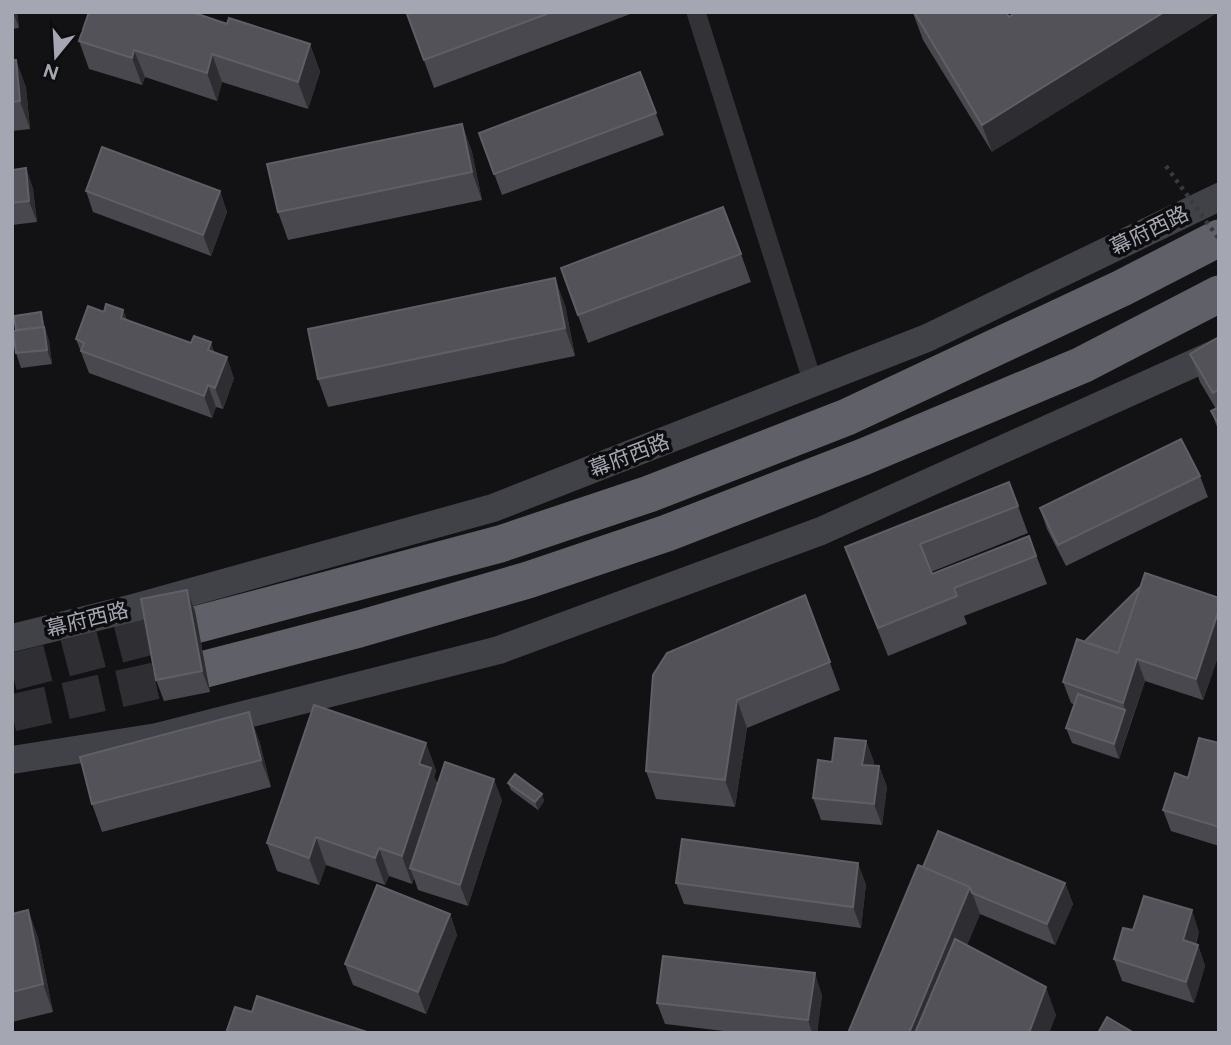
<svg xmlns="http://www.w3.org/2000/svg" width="1231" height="1045" font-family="Figtree,'Noto Sans SC',sans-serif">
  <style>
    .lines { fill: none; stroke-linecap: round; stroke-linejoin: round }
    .highway-tunnel { stroke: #2f2f33; stroke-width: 37; stroke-dasharray: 37 18; stroke-linecap: butt }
    .street { stroke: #333337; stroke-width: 19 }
    .secondary { stroke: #414247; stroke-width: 28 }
    .highway { stroke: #5f6068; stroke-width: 37 }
    .path-bridge { stroke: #393a3e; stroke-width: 4.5; stroke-dasharray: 3.5 5; stroke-linecap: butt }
    .wall { fill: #48484e }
    .shaded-wall { fill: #2e2e32 }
    .building { fill: #525258; stroke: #5f5f66; stroke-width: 2 }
    .labels { text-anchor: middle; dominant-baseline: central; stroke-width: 7; stroke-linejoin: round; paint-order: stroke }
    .street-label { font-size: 21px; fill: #a4a6b2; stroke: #0d0c0e }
  </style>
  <rect width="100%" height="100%" fill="#121113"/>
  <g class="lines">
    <path class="highway-tunnel" d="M12 672 195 625
      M12 713 190 673"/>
    <path class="street" d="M696 12 813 383"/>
    <path class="secondary" d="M12 638 137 607 493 508 927 338 1219 197
      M12 760 157 737 499 650 821 531 1219 352"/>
    <path class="highway" d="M195 625 500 544 649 494 847 417 1122 288 1219 238
      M190 673 359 629 528 580 667 533 863 457 1082 365 1219 294"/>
    <path class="path-bridge" d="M1166 166 1219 239"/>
  </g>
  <path class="wall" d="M12 12H17L19 28 12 29Z
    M412 12H633V13L434 88 407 14Z
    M1006 12 992 152 923 40 913 13Z
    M227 24 310 44 320 72 308 109 222 82 217 101 145 77 142 85 89 69 79 41Z
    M12 60H16L26 88 30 129 12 131Z
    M640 72 664 135 502 195 479 133Z
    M462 124 472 152 482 200 288 240 278 212Z
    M26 168 33 189 37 222 12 225V170Z
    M86 191H220L227 212 211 256 93 212Z
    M741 254 751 282 588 343 561 268Z
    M565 305 575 356 328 407 318 379Z
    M123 310 127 320 214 352 234 378 223 409 216 407 212 418 89 373 76 339 104 312Z
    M43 319 46 333 49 341 52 364 21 368 16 353V330Z
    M1219 337V432L1211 411 1216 409 1200 382 1190 354Z
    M1200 476 1208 497 1066 566 1047 529 1040 508Z
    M1018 506 1028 533 931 572 932 574 1029 536 1047 584 964 616 967 624 888 656 845 547Z
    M187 590 195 611 210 692 164 701 156 680Z
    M805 595 840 690 747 728 735 807 656 799 646 771Z
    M1219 598V654L1203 700 1145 681 1119 759 1072 743 1066 728 1075 705 1071 703 1063 682 1084 642Z
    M259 740 271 787 102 832 92 804Z
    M866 741 874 762 873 765 879 766 887 787 882 825 821 820 813 798 832 762Z
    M426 743 436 771 434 777 438 785 502 800 468 906 418 890 414 878 412 884 389 876 385 885 326 865 319 885 277 871 267 843Z
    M1219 743V846L1171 831 1163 810 1188 778Z
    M508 783 542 794 544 801 538 810 511 790Z
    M923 867 1065 883 1073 904 1055 945 980 914 967 945 1056 1015 1049 1033H848Z
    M676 883 866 884 861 928 684 904Z
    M28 910 38 938 53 1012 12 1022V914Z
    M450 914 457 935 426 1014 353 985 345 964Z
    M1133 930 1199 932 1196 944 1198 945 1205 966 1194 1003 1122 981 1114 959Z
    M822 995 817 1033H740L665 1024 657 1003Z"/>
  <path class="shaded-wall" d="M13 12H17L19 28Z
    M1164 12H1219L992 152 982 125Z
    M310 44 320 72 308 109 298 82Z
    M134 50 145 77 142 85 132 58Z
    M212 54 222 82 217 101 207 73Z
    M16 60 26 88 30 129 20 101Z
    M462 124 472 152 482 200 472 172Z
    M26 168 33 189 37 222 29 201Z
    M220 191 227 212 211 256 203 235Z
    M555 278 565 305 575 356 565 328Z
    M123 310 131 332 121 318Z
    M41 312 49 341 52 364 47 350Z
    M211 342 218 363 208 350Z
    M227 357 234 378 223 409 215 388Z
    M208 385 216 407 212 418 204 396Z
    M187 590 195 611 210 692 202 671Z
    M1219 609V654L1203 700 1196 679Z
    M1137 659 1145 681 1130 724 1123 703Z
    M737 700 747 728 735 807 725 780Z
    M1125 710 1130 724 1119 759 1114 744Z
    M249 712 259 740 271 787 261 760Z
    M866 741 874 762 870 786 862 765Z
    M426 743 436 771 434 777 441 796 410 868 414 878 412 884 402 856 419 764Z
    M879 766 887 787 882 825 874 804Z
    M494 779 502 800 468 906 460 885Z
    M542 794 544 801 538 810 535 802Z
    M316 837 326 865 319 885 309 858Z
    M379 848 389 876 385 885 375 858Z
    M858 863 866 884 861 928 853 907Z
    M1065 883 1073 904 1055 945 1047 924Z
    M970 887 980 914 930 1033H909Z
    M28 910 38 938 53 1012 43 984Z
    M1192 910 1199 932 1190 961 1183 940Z
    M450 914 457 935 426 1014 418 992Z
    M1198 945 1205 966 1194 1003 1186 982Z
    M815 973 822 995 817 1033H812L808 1020Z
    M1046 987 1056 1015 1049 1033H1029Z"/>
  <path class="building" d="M89 12H192L227 24 229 18 310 44 298 82 212 54 207 73 134 50 132 58 79 41Z
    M412 12H552L424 60 407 14Z
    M914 12H1006L1009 17 1016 12H1164L982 125Z
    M12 60H16L20 101 12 102Z
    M640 72 656 113 494 174 479 133Z
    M462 124 472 172 278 212 267 164Z
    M102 147 220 191 203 235 86 191Z
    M26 168 29 201 12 203V170Z
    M723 207 741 254 578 315 561 268Z
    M555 278 565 328 318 379 308 329Z
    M106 304 123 310 121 318 191 343 194 336 211 342 208 350 227 357 215 388 208 385 204 396 81 351 84 343 76 339 88 306 104 312Z
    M41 312 43 327 16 330 14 316Z
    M44 327 47 350 16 353 13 331Z
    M1219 337V389L1213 393 1190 354Z
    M1219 407V425L1211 411Z
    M1181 439 1200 476 1058 545 1040 508Z
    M1009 482 1018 506 920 544 932 574 1029 536 1036 556 954 588 957 596 878 628 845 547Z
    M1145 573 1219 598V609L1196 679 1137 659 1123 703 1063 682 1077 639 1118 653Z
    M1140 587 1118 653 1084 642Z
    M187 590 202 671 156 680 141 599Z
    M805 595 830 662 737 700 725 780 646 771 653 675 667 653Z
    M1078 694 1125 710 1114 744 1066 728Z
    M314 705 426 743 419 764 431 768 402 856 379 848 375 858 316 837 309 858 267 843Z
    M249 712 261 760 92 804 80 757Z
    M835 738 866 741 862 765 879 766 874 804 813 798 818 760 832 762Z
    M1199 738 1219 743V827L1163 810 1175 773 1188 778Z
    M445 762 494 779 460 885 410 868Z
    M515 774 542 794 535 802 508 783Z
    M938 831 1065 883 1047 924 972 893 970 887 923 867Z
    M682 839 858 863 853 907 676 883Z
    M918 865 970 887 909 1033H848Z
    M377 885 450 914 418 992 345 964Z
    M1144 896 1192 910 1183 940 1198 945 1186 982 1114 959 1123 928 1133 930Z
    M28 910 43 984 12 992V914Z
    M955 939 1046 987 1029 1033H915Z
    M663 956 815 973 808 1020 657 1003Z
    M257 996 370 1033H226L235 1007 252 1012Z
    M1107 1017 1134 1033H1098Z"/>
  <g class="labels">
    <g class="street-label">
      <text transform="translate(1149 230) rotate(-26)">幕府西路</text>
      <text transform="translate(629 455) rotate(-21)">幕府西路</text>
      <text transform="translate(87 619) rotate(-14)">幕府西路</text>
    </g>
  </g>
  <rect width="1231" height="1045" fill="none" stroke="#a4a6b2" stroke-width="28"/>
  <g transform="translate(56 56) rotate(198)" stroke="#0d0c0e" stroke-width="5" paint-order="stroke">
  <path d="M0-5L12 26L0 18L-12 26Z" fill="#a4a6b2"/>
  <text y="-10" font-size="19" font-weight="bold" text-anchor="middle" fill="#a4a6b2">N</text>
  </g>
</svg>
